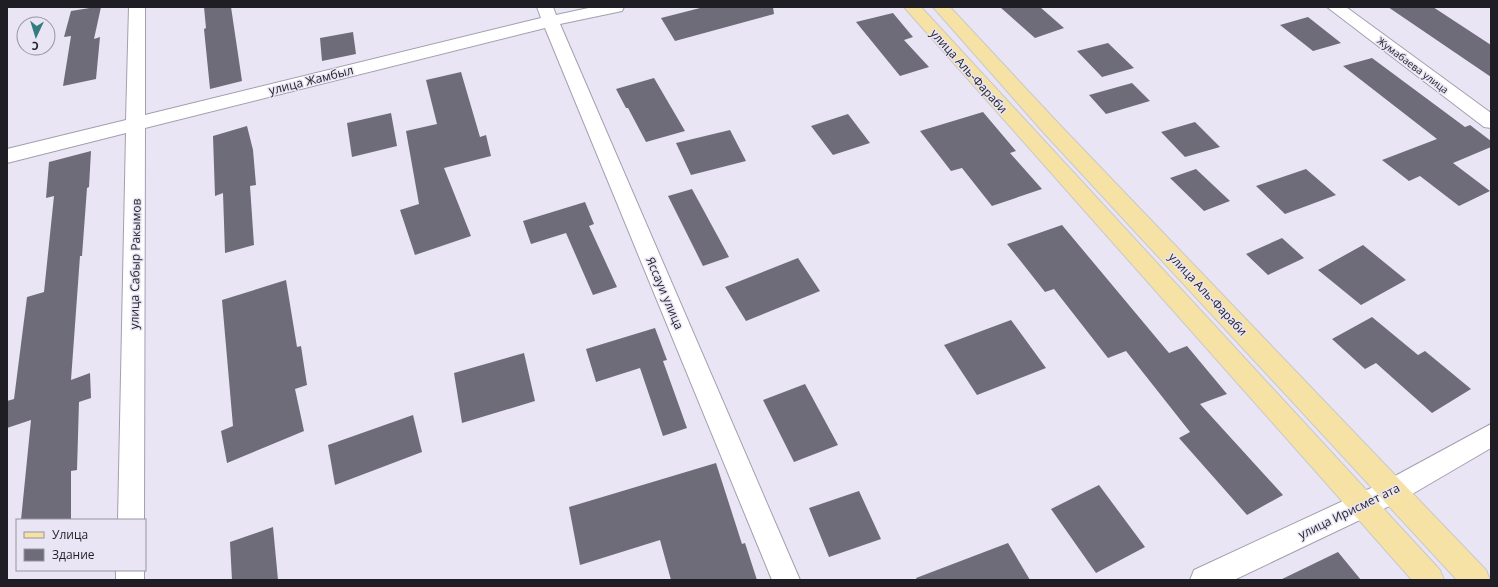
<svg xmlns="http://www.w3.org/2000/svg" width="1498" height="587" font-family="'Open Sans',sans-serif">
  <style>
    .building { fill: #6f6c7a }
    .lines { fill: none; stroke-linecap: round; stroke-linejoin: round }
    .minor-casing { stroke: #a39fae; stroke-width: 2 }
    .major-casing { stroke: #c9c9ca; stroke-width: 2 }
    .minor { fill: #fff; fill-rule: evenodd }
    .major { fill: #f5e2a4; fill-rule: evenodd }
    .labels { text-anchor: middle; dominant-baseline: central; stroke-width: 3; stroke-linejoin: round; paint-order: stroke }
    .far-street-label { font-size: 10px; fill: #1f1e24; stroke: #e9e5f5 }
    .street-label { font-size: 12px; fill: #1f1e24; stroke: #e9e5f5 }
  </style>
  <rect width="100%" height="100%" fill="#e9e5f5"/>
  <path class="building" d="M96 7H101L94 39 100 37 96 79 63 86 71 36 64 37 71 11Z
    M204 7H231L242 81 210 89 204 29 206 28Z
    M704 7H773L774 14 675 41 661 18Z
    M1000 7H1040L1064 28 1035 38Z
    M1388 7H1433L1491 45V77Z
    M893 13 913 37 904 40 929 67 900 76 856 22Z
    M1308 17 1341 43 1313 51 1280 25Z
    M353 32 356 54 322 61 320 38Z
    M1108 43 1134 68 1102 77 1077 51Z
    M1372 58 1465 127 1470 125 1491 141V147L1453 163 1490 191 1459 206 1420 176 1409 181 1382 160 1437 139 1343 66Z
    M461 72 480 137 486 135 491 156 444 168 471 236 415 255 400 210 419 204 406 131 437 124 426 80Z
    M654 78 685 131 646 142 628 108H626L616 89Z
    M1132 83 1150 101 1106 114 1089 95Z
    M983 112 1016 151 1010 153 1042 189 992 206 962 168 951 171 920 131Z
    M391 113 397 146 352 157 347 123Z
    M848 114 870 143 833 155 811 126Z
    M1195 122 1220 147 1185 157 1161 132Z
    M247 126 253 150 256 185 250 186 254 245 225 253 223 193 215 196 213 136Z
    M730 130 746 161 691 175 676 143Z
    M91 151 89 187 87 188 82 256H80L71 380 90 373 91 398 79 402 77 470 71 471V520H21L31 420 7 428V401L14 399 27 297 44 292 54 196 46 198 49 162Z
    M1196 169 1230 201 1204 211 1170 178Z
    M1306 169 1336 195 1285 214 1256 186Z
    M692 189 729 257 703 266 668 196Z
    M585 202 594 224 589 226 617 287 593 295 566 233 531 244 523 221Z
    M1062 225 1169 353 1187 346 1227 394 1200 404 1283 495 1247 515 1179 438 1190 432 1126 351 1108 358 1054 289 1045 292 1007 244Z
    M1282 238 1304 258 1268 275 1246 254Z
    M1363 245 1406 280 1361 305 1318 270Z
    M798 258 820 291 746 321 725 287Z
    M286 280 297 347 301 346 307 385 295 389 304 431 227 463 221 431 233 426 222 300Z
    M1372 317 1418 355 1425 351 1471 389 1432 413 1376 363 1365 369 1332 339Z
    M1011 320 1046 368 977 395 944 345Z
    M655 328 667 360 663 361 687 428 663 436 640 368 596 382 586 349Z
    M524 353 535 401 462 423 454 373Z
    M805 384 838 445 794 462 763 400Z
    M413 415 422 452 335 485 328 445Z
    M716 463 742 544 745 543 757 580H671L660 540 580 565 569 507Z
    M1099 485 1145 547 1096 573 1051 509Z
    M859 491 881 539 829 557 809 508Z
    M273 527 278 580H232L230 542Z
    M1008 543 1030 580H917L916 578Z
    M1338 552 1361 580H1280Z"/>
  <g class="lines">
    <defs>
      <path id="minor" d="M129 7H145V115L541 18 537 7H553L556 15 593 7H624L622 11 560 24 800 580H772L545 28 145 128 144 520H118L126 133 7 163V149L126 120Z
        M1327 7H1346L1491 113V128L1484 127Z
        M1491 424V448L1402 500 1234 580H1190L1194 570 1384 482Z
        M116 570H144V580H116Z"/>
      <path id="major" d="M904 7H921L1440 570 1444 580H1412Z
        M933 7H950L1058 123 1486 570 1490 580H1457L1044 133Z"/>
    </defs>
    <use href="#minor" class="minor-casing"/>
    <use href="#major" class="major-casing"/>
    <use href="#minor" class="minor"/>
    <use href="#major" class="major"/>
  </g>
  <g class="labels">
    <g class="far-street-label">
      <text transform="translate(1413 65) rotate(37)">Жумабаева улица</text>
    </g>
    <g class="street-label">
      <text transform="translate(969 71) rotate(48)">улица Аль-Фараби</text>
      <text transform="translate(311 80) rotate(-14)">улица Жамбыл</text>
      <text transform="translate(135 264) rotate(-89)">улица Сабыр Ракымов</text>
      <text transform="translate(665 293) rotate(67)">Яссауи улица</text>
      <text transform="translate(1208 294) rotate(47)">улица Аль-Фараби</text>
      <text transform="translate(1349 511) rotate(-26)">улица Ирисмет ата</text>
    </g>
  </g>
  <rect width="1498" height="587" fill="none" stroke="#1f1e24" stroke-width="16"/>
  <rect x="16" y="519" width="130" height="52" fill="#e9e5f5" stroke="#9895a1"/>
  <rect x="24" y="532" width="20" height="6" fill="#f5e2a4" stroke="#9895a1"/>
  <text x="52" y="539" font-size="12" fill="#1f1e24">Улица</text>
  <rect x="24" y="549" width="20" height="12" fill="#6f6c7a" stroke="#9895a1"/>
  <text x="52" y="559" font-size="12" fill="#1f1e24">Здание</text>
  <g transform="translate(36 36) rotate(184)"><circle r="19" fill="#e9e5f5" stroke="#9895a1"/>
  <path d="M0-3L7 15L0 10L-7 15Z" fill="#337c82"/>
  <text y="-6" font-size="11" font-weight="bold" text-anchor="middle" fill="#1f1e24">С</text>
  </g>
</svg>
